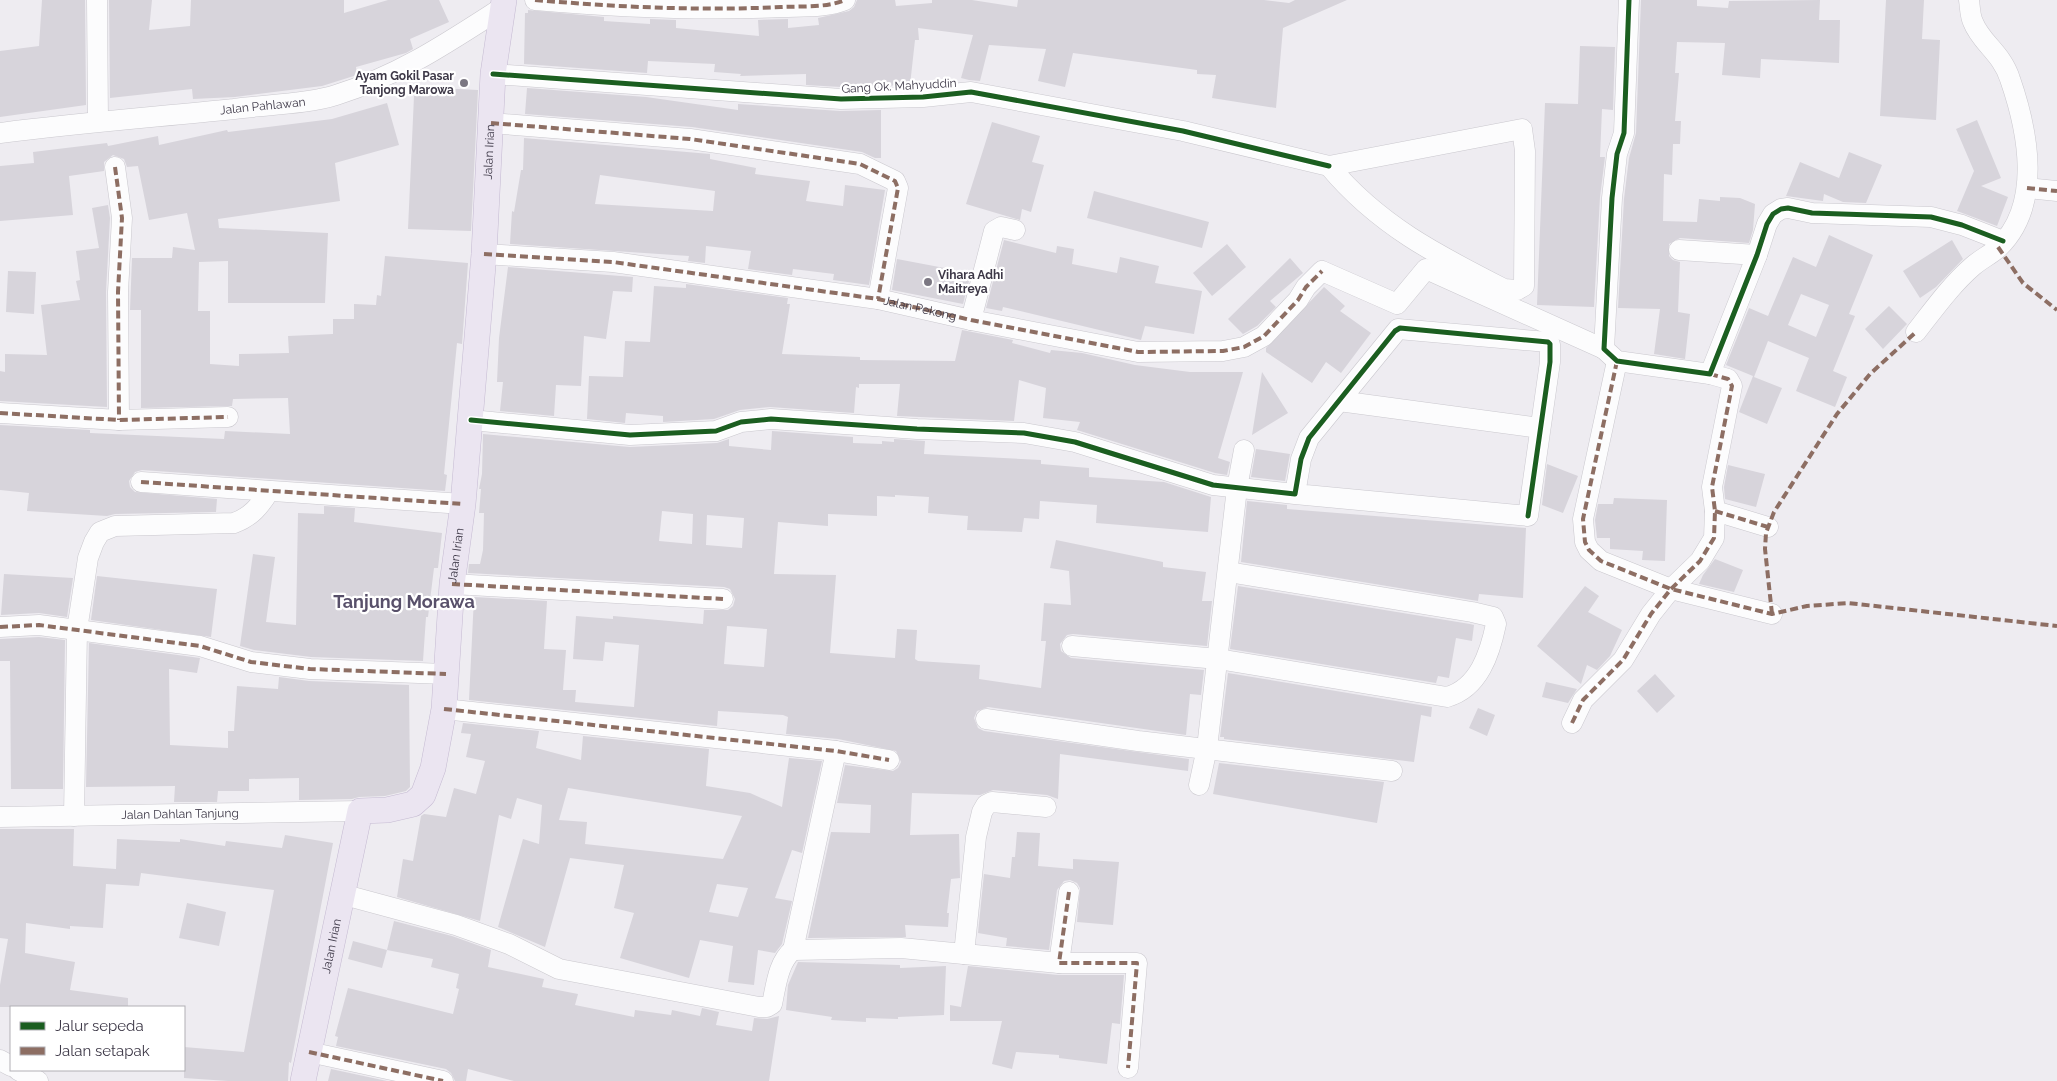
<svg xmlns="http://www.w3.org/2000/svg" width="2057" height="1081" font-family="Raleway,sans-serif">
  <style>
    .building { fill: #d7d4db; fill-rule: evenodd }
    .lines { fill: none; stroke-linecap: round; stroke-linejoin: round }
    .minor-casing { stroke: #cac8ce; stroke-width: 21 }
    .major-casing { stroke: #c5bad2; stroke-width: 26 }
    .minor { stroke: #fcfcfd; stroke-width: 20 }
    .major { stroke: #ebe5f1; stroke-width: 25 }
    .quiet { stroke: #8d6e63; stroke-width: 4; stroke-dasharray: 8 4; stroke-linecap: butt }
    .cycleway-casing { stroke: #fff; stroke-width: 8 }
    .cycleway { stroke: #1b5e20; stroke-width: 5 }
    .poi-dot { fill: #7b7782; stroke: #fff; stroke-width: 2 }
    .labels { text-anchor: middle; dominant-baseline: central; stroke-width: 4.5; stroke-linejoin: round; paint-order: stroke }
    .poi-label { font-size: 12px; font-weight: bold; fill: #3d3847; stroke: #fff; text-anchor: end }
    .street-label { font-size: 12px; fill: #3d3847; stroke: #fff }
    .district-label { font-size: 18px; font-weight: bold; fill: #58506a; stroke: #fff }
  </style>
  <rect width="100%" height="100%" fill="#eeecf1"/>
  <path class="building" d="M42 0H85L86 105 0 117V51L39 46Z
    M109 0H152L149 30 190 26 191 0H344V13L388 0H439L449 22 410 39 413 49 406 53 356 67 357 75 322 86 235 97 193 99 192 89 110 98Z
    M857 0H895L896 6 932 3V0H972L1017 7 1018 0H1264L1289 3 1295 0H1347L1283 28 1276 108 1212 98 1216 75 1197 74V70L1073 53 1065 87 1038 81 1046 49 989 45 980 81 969 80 961 78 973 35 918 28 919 40H915L910 85 841 87 806 85V74L740 76 741 74 714 72 715 64 648 61 647 73 524 64 525 13H528V10L604 17V21L650 24V19L676 20V28L759 36 758 20 788 19V28L819 25 818 18 849 11 854 7Z
    M1641 0H1697V6L1728 8 1729 1 1820 0 1819 20H1840L1839 63 1761 59 1760 78 1722 75 1725 43 1677 42 1675 73H1679L1675 121H1681L1680 144H1673L1672 175 1664 174 1663 221 1697 222 1699 199 1720 201V197L1740 198 1755 204 1753 230 1749 243 1680 238 1669 244V256L1673 260 1680 262 1678 312 1690 314 1685 359 1654 354 1660 309 1618 308 1624 199 1629 158 1636 133Z
    M1886 0H1924L1922 39 1940 40 1936 120 1880 116Z
    M1580 46 1615 47 1613 110 1602 109 1600 157H1605L1600 197 1594 307 1537 305 1545 103 1578 104Z
    M439 88 478 90 471 231 408 229 414 96Z
    M527 88 646 97 738 110V104L840 111 881 110V158H875L862 152 692 127 525 114Z
    M387 103 399 145 335 163 340 201 218 219 219 228 328 233 325 303H228V261L199 262 198 311H210V364L239 366V354L289 353 288 336 333 334V319H354V304L376 305 377 295 381 296 385 256 468 263 462 344 457 343 444 474 447 475 445 491 142 470 135 472 129 481 130 487 135 492 217 499 216 512 115 514 107 516 27 511 29 493 0 490V425L90 430V433L224 439 225 431 290 434 288 398 233 399 232 406 141 408V310H130L132 258H172L173 247 195 250 187 213 149 220 138 166 127 167 124 159 113 155 104 162V171L69 176 73 215 0 221V166L34 163 33 152 107 143 108 146 158 136 159 145 227 130 228 132 332 119Z
    M1977 120 2001 178 1981 186 2008 197 1997 226 1957 211 1974 171 1956 129Z
    M992 122 1040 136 1032 162 1044 165 1031 212 1022 209 1020 220 966 204Z
    M524 138 710 154V159L756 168 755 174 810 181 806 201 843 206 845 185 885 190 869 285 833 280 834 274 793 269 792 275 748 269 751 251 706 246 705 263 688 261 689 256 510 244 512 211 514 212 521 170H523ZM600 175 715 191 713 211 595 204Z
    M1849 152 1882 165 1866 203 1843 202 1824 194 1823 201 1786 196 1800 162 1839 178Z
    M1094 191 1209 222 1202 248 1087 218Z
    M108 205 110 218 106 292 107 407 0 401V371L5 372V354L47 355 41 305 80 300 76 281 80 280 76 251 99 248 92 208Z
    M1829 235 1873 255 1849 314 1855 316 1833 371 1847 377 1835 407 1796 391 1809 358 1768 341 1754 377 1782 388 1767 424 1739 412 1753 376 1726 365 1749 308 1768 316 1793 257 1816 267ZM1801 294 1829 305 1816 337 1788 325Z
    M1004 240 1056 253 1057 246 1074 249 1072 264 1117 273 1120 257 1159 266 1155 283 1202 291 1194 334 1145 326 1141 340 1003 307 1002 311 986 308Z
    M1952 240 1963 259 1936 287 1920 298 1903 271Z
    M1227 244 1246 267 1212 296 1193 273Z
    M1290 258 1303 273 1270 301 1276 307 1257 326 1243 334 1228 319Z
    M897 259 971 273 963 304 892 290Z
    M508 267 633 277 632 292 613 291 606 339 584 336 581 386 556 385 554 416 500 411 503 382H497L499 338Z
    M8 271 36 272 34 314 6 312Z
    M686 284 788 298 787 304H790L782 354 860 357V360L955 361 962 330 1013 340 1012 343 1050 353 1051 350 1082 353 1135 365 1190 372H1243L1218 458 1230 462 1227 475 1215 473 1077 430 1080 422 1043 418 1046 388 1019 380 1014 421 897 416 900 384H859V388L856 387 854 413 770 407 740 410 714 419 663 422V416L626 413 625 423 587 419 589 376 623 377 625 341 650 342 654 286 686 288Z
    M1324 287 1345 306 1340 311 1371 333 1341 373 1326 362 1312 383 1266 352V348Z
    M1889 306 1907 324 1883 349 1865 329Z
    M1262 372 1288 413 1252 435Z
    M772 431 853 437V443L882 444V441L894 442V439L925 441 924 454 1041 460V464L1089 468V477L1164 482 1211 497 1208 532 1096 523 1097 505 1040 501 1039 519 1024 518 1022 532 967 530 968 516 928 513 929 497 895 495V497L877 496V516L828 514V526L778 522 774 574 836 575 830 653 895 658 897 629 917 630 915 659 918 661 980 665 979 679 1041 688 1046 641H1041L1044 603 1071 605 1069 571 1050 568 1056 540 1163 562V567L1206 572 1202 601H1212L1207 646 1073 634 1067 635 1060 644 1061 651 1071 658 1204 670 1201 695 1190 694 1186 735 988 707 977 711 974 718 978 728 984 731 1189 759 1188 771 1060 754 1058 799 1047 795 993 790 980 795 912 793 910 835 959 834 960 878 951 879 947 913H949L948 927 905 925 906 937 808 938 831 832 870 833 871 805 837 803 845 765 893 771 898 768 901 762 896 751 838 739 786 734 788 717 783 715 718 711 717 726 469 700 474 597 547 601 544 649 566 650 563 690H576L575 702 634 707 639 645 605 642 603 661 573 659 576 616 613 619V616L703 624 704 610H728L733 606 735 599 730 589 724 587 468 573 469 564H480L483 550 484 513H479L481 489H479L482 474 483 434 630 447 717 443 729 439V446L771 450ZM662 511 693 514 692 544 659 541ZM707 515 744 518 742 548 706 545ZM727 626 767 629 764 667 724 664Z
    M1256 449 1290 454 1285 481 1251 477Z
    M1547 464 1578 476 1563 513 1542 505Z
    M1728 465 1765 474 1756 507 1725 499 1724 487Z
    M1614 498 1667 500 1665 561 1642 560 1643 551 1610 549V538H1597L1595 520 1598 504H1613Z
    M1247 501 1287 505V509L1526 528 1523 598 1479 594 1478 601 1241 562Z
    M324 506 355 508 354 522 442 533 438 568H434L428 617H426L423 661 311 657 254 650 240 646 253 554 275 557 266 622 296 625 298 513 324 514Z
    M1715 559 1743 570 1734 592 1699 584 1703 575Z
    M4 574 73 578 67 617 39 613 1 615Z
    M97 576 217 589 211 637 91 620Z
    M1238 586 1470 624 1474 625 1472 641 1456 638 1449 678 1438 676 1436 683 1230 649Z
    M1585 586 1599 596 1588 612 1622 630 1610 656 1597 670 1587 665 1581 684 1537 646Z
    M39 637 65 640 63 789H11L10 661H0V639Z
    M89 643 200 658 197 673 169 669 170 745 228 748V731H234L237 686 278 689 279 677 309 681 409 685 410 787 406 791 385 796 359 797 352 799 299 800V778L249 779V791H218L217 802H174L175 786 86 787Z
    M1228 673 1432 707 1431 717 1421 715 1414 762 1224 739V737H1220Z
    M1655 674 1675 696 1657 713 1637 691Z
    M1546 682 1577 689 1568 703 1542 697Z
    M1478 708 1495 715 1487 736 1469 728Z
    M463 723 539 731 536 748 581 760 583 736 709 749 706 786 750 793 782 807 789 758 822 761 802 853 792 850 775 898 792 901 782 944 775 953 758 950 754 985 728 982 733 946 700 940 689 978 620 958 634 913 614 908 624 865 570 858 545 947 498 927 523 839 539 844 542 805 517 798 511 819 499 815 480 921 397 897 403 859 413 861 421 816 424 814 446 817 454 788 476 794 485 761 466 757 471 734 461 733ZM568 788 742 816 723 859 585 844 587 822 559 820ZM717 884 748 888 738 917 709 912Z
    M1219 763 1384 782 1377 823 1213 794Z
    M0 829H74L73 866 116 869 117 839 180 842V839L225 846 226 841 282 848 285 835 333 843 291 1063 289 1062 288 1081H228L184 1078V1047L244 1052 274 890 141 873 139 886 106 884 103 928 70 926V929L26 923 25 953 75 962 70 990 128 998V1007H0V985L8 939 0 938Z
    M1017 832 1040 833 1038 866 1073 869V859L1119 862 1113 925 1077 922 1080 888 1077 883 1070 880 1064 881 1057 890 1049 950 1006 946 1007 938 978 933 984 874 1010 878 1012 857H1015Z
    M187 903 226 912 219 946 179 938Z
    M394 921 452 936 491 950 488 967 544 979 542 987 578 994 575 1005 634 1017 635 1010 671 1015 672 1010 700 1016 702 1008 719 1012 716 1025 752 1031 754 1018 767 1019 779 1016 769 1081H514L468 1069 466 1081H455L451 1073 446 1069 336 1046 338 1037 335 1036 348 988 453 1014 459 989 456 988 459 974 431 967 433 959 387 950Z
    M353 941 387 950 382 968 348 959Z
    M798 962 900 965V968L946 966 944 1015 898 1017V1019L866 1018V1022L831 1020 832 1017 786 1010 788 985Z
    M968 966 1058 975H1124L1120 1024 1112 1023 1107 1064 1059 1058V1055L1016 1052 1012 1069 992 1064 1002 1021H950V1005L961 1007Z
    M331 1069 387 1081H328Z"/>
  <g class="lines">
    <defs>
      <g id="minor">
        <path d="M97 0 98 120"/>
        <path d="M535 0C617 7 699 11 781 7 802 6 826 8 845 0"/>
        <path d="M1629 0 1624 133 1617 154 1612 198 1604 349 1617 361 1710 374 1757 255 1767 224 1773 214 1781 209 1788 208 1812 213 1931 217 1962 225 2003 241"/>
        <path d="M493 74 841 99 923 97 971 92 1183 131 1329 166 1522 129 1525 151 1524 286 1517 290 1504 289C1437 255 1378 225 1329 166"/>
        <path d="M491 123 690 139 860 164 895 181 898 188 878 299"/>
        <path id="s1" d="M0 133C78 123 156 117 234 109 263 105 309 104 336 95 400 75 447 43 503 7"/>
        <path d="M115 167 122 218 118 292 119 420"/>
        <path d="M2027 188 2057 191"/>
        <path d="M1679 250 1757 255"/>
        <path d="M484 254 613 262 878 299 971 320 1138 352 1223 351 1244 347 1264 336 1298 300 1306 287 1322 271 1397 304 1426 269 1604 349"/>
        <path d="M971 320 994 231 1001 227 1015 230"/>
        <path d="M1916 332C1934 309 1951 285 1973 266 1981 259 1990 255 1998 248 2043 205 2028 131 2010 79 2002 53 1981 43 1973 22 1970 16 1970 7 1969 0"/>
        <path d="M1617 361 1583 519 1585 542 1589 550 1601 561 1671 589 1772 614"/>
        <path d="M1339 401 1540 428"/>
        <path d="M0 413 119 420 228 417"/>
        <path d="M471 420 630 435 716 431 741 422 771 419 917 429 1024 433 1075 442 1213 485 1295 494 1301 459 1309 438 1398 329 1548 342 1550 344V362L1528 516 1295 494"/>
        <path d="M141 482 463 504"/>
        <path d="M1715 511 1768 527"/>
        <path d="M452 584 723 599"/>
        <path d="M0 627 39 625 200 646 251 662 310 669 446 674"/>
        <path d="M1072 646 1218 659 1447 697C1479 688 1490 653 1496 624L1493 617 1472 612 1228 572"/>
        <path d="M444 709 836 751 889 760"/>
        <path d="M986 719 1138 741 1392 771"/>
        <path d="M1572 723 1583 700 1623 660 1651 614 1671 589 1700 561 1714 538 1715 511 1712 487 1732 386 1728 379 1710 374"/>
        <path d="M836 751 793 950 901 948 1059 963H1137L1128 1068"/>
        <path d="M1199 785 1207 748 1237 488 1244 450"/>
        <path d="M74 816 77 630 88 558 94 542 100 532 115 526 234 523C251 517 260 506 269 491"/>
        <path id="s2" d="M0 817 360 811"/>
        <path d="M341 894 456 925 509 944 559 969 759 1007H767L772 1004C776 986 778 962 793 950"/>
        <path d="M964 954 976 837 982 812 986 805 992 802 1046 807"/>
        <path d="M1059 963 1069 892"/>
        <path d="M309 1052 443 1081"/>
        <path d="M0 1060 11 1066"/>
        <path d="M18 1070 38 1081"/>
      </g>
      <g id="major">
        <path id="s3" d="M303 1081 360 811 387 810 413 804 423 795 433 768 444 709 452 584 463 504 484 254 493 74 504 0"/>
      </g>
    </defs>
    <use href="#minor" class="minor-casing"/>
    <use href="#major" class="major-casing"/>
    <use href="#minor" class="minor"/>
    <use href="#major" class="major"/>
    <g class="quiet">
      <path d="M535 0C617 7 699 11 781 7 802 6 826 8 845 0"/>
      <path d="M491 123 690 139 860 164 895 181 898 188 878 299"/>
      <path d="M115 167 122 218 118 292 119 420"/>
      <path d="M2027 188 2057 191"/>
      <path d="M1998 247 2023 283 2057 310"/>
      <path id="s4" d="M484 254 613 262 878 299 971 320 1138 352 1223 351 1244 347 1264 336 1298 300 1306 287 1322 271"/>
      <path d="M1617 361 1583 519 1585 542 1589 550 1601 561 1671 589 1772 614 1807 606 1848 603 2057 626"/>
      <path d="M0 413 119 420 228 417"/>
      <path d="M141 482 463 504"/>
      <path d="M1715 511 1768 527"/>
      <path d="M452 584 723 599"/>
      <path d="M1772 614 1765 549 1766 533 1774 512 1837 414 1870 374 1916 332"/>
      <path d="M0 627 39 625 200 646 251 662 310 669 446 674"/>
      <path d="M444 709 836 751 889 760"/>
      <path d="M1572 723 1583 700 1623 660 1651 614 1671 589 1700 561 1714 538 1715 511 1712 487 1732 386 1728 379 1710 374"/>
      <path d="M1069 892 1059 963H1137L1128 1068"/>
      <path d="M309 1052 443 1081"/>
    </g>
    <defs>
      <path id="cycleway" d="M1629 0 1624 133 1617 154 1612 198 1604 349 1617 361 1710 374 1757 255 1767 224 1773 214 1781 209 1788 208 1812 213 1931 217 1962 225 2003 241
        M493 74 841 99 923 97 971 92 1183 131 1329 166
        M471 420 630 435 716 431 741 422 771 419 917 429 1024 433 1075 442 1213 485 1295 494 1301 459 1309 438 1395 331 1400 328 1548 342 1550 344V362L1528 516"/>
    </defs>
    <use href="#cycleway" class="cycleway-casing"/>
    <use href="#cycleway" class="cycleway"/>
  </g>
  <g class="poi-dot">
    <circle cx="464" cy="83" r="5"/>
    <circle cx="928" cy="282" r="5"/>
  </g>
  <g class="labels">
    <g class="poi-label">
      <text x="454" y="76">Ayam Gokil Pasar<tspan x="454" dy="14">Tanjong Marowa</tspan></text>
      <text x="938" y="275" text-anchor="start">Vihara Adhi<tspan x="938" dy="14">Maitreya</tspan></text>
    </g>
    <g class="street-label">
      <text transform="translate(899 86) rotate(-3)">Gang Ok. Mahyuddin</text>
      <text stroke="none"><textPath href="#s1" startOffset="264">Jalan Pahlawan</textPath></text>
      <text stroke="none"><textPath href="#s3" startOffset="991">Jalan Irian</textPath></text>
      <text stroke="none"><textPath href="#s4" startOffset="440">Jalan Pekong</textPath></text>
      <text stroke="none"><textPath href="#s3" startOffset="586">Jalan Irian</textPath></text>
      <text stroke="none"><textPath href="#s2" startOffset="180">Jalan Dahlan Tanjung</textPath></text>
      <text stroke="none"><textPath href="#s3" startOffset="138">Jalan Irian</textPath></text>
    </g>
    <g class="district-label">
      <text x="404" y="601">Tanjung Morawa</text>
    </g>
  </g>
  <rect x="10" y="1006" width="175" height="65" fill="#ffffff" stroke="#b1afb5"/>
  <rect x="20" y="1022" width="25" height="8" fill="#1b5e20" stroke="#b1afb5"/>
  <text x="55" y="1031" font-size="15" fill="#3d3847">Jalur sepeda</text>
  <rect x="20" y="1047" width="25" height="8" fill="#8d6e63" stroke="#b1afb5"/>
  <text x="55" y="1056" font-size="15" fill="#3d3847">Jalan setapak</text>
</svg>
